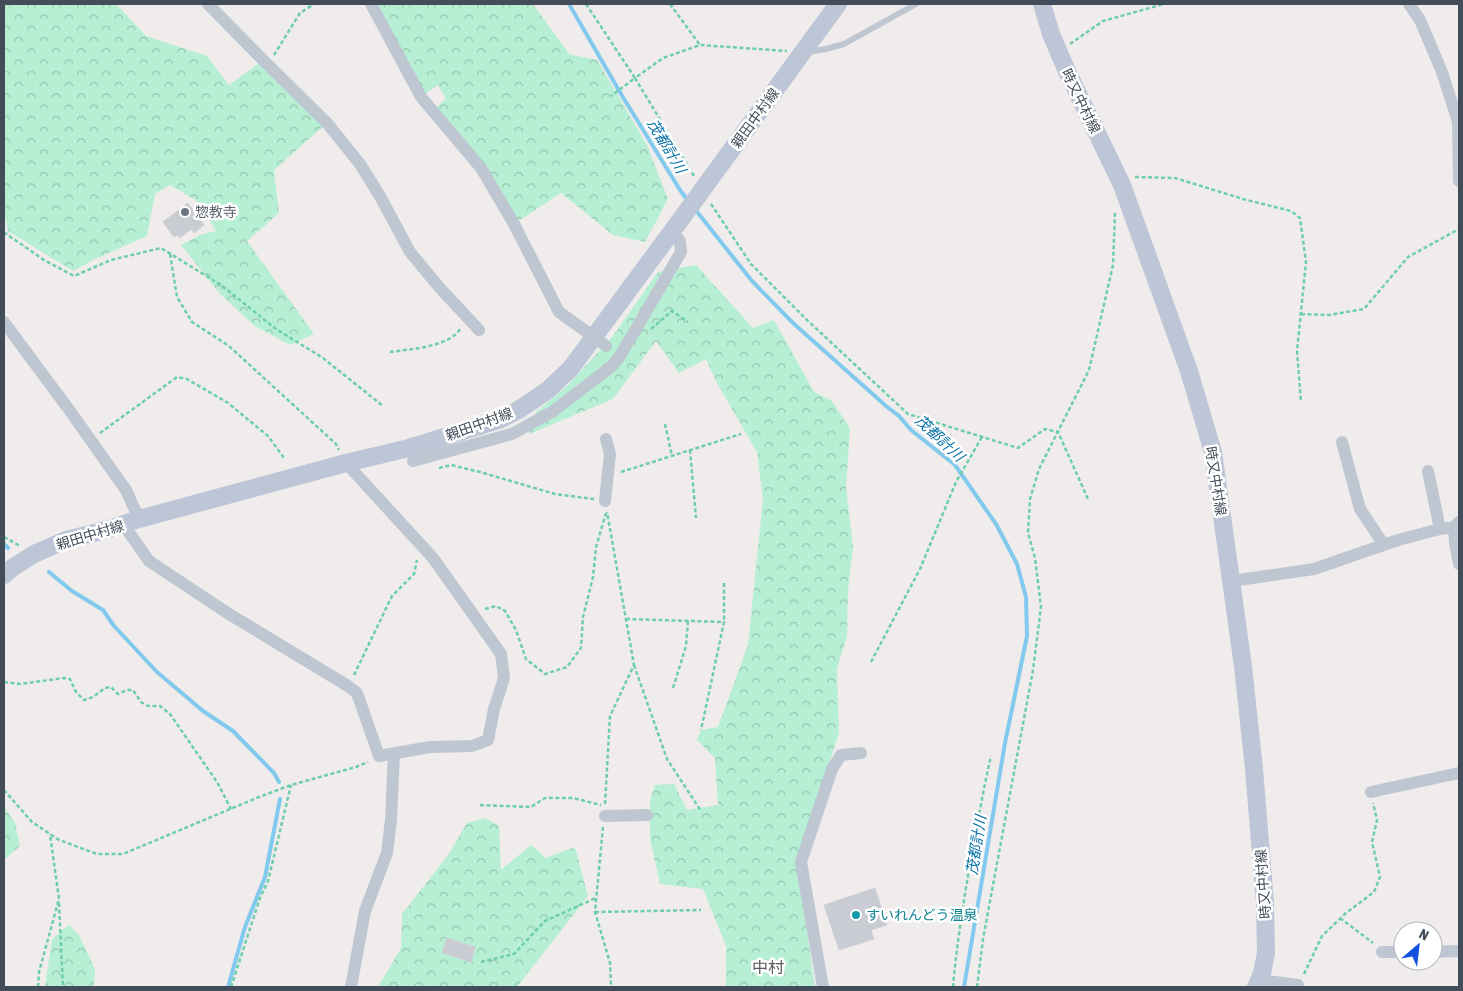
<svg xmlns="http://www.w3.org/2000/svg" width="1463" height="991" font-family="'Asap Condensed','Noto Sans JP',sans-serif">
  <style>
    .forest { fill: url(#forest-crowns) }
    .lines { fill: none; stroke-linecap: round; stroke-linejoin: round }
    .stream { stroke: #82c9ee; stroke-width: 4 }
    .building { fill: #caccd4; stroke: #cfd0d8 }
    .path { stroke: #6eceab; stroke-width: 2.5; stroke-dasharray: 4 2.5; stroke-linecap: butt }
    .lane { stroke: #bec6d2; stroke-width: 6 }
    .street { stroke: #bec6d2; stroke-width: 12 }
    .secondary { stroke: #bdc6d6; stroke-width: 18 }
    .street-bridge { stroke: #bec6d2; stroke-width: 12 }
    .secondary-bridge { stroke: #bdc6d6; stroke-width: 18 }
    .worship-dot { fill: #6b7280; stroke: #fff; stroke-width: 2 }
    .culture-dot { fill: #0f9aa8; stroke: #fff; stroke-width: 2 }
    .labels { text-anchor: middle; dominant-baseline: central; stroke-width: 5; stroke-linejoin: round; paint-order: stroke }
    .street-label { font-size: 14px; fill: #434c59; stroke: #fff }
    .worship-label { font-size: 14px; fill: #5b616d; stroke: #fff; text-anchor: start }
    .culture-label { font-size: 14px; fill: #0d838f; stroke: #fff; text-anchor: start }
    .water-label { font-size: 15px; font-style: italic; fill: #0771a8; stroke: #fff }
    .quarter-label { font-size: 16px; fill: #585b61; stroke: #fff }
  </style>
  <defs>
    <pattern id="forest-crowns" width="20" height="18" patternUnits="userSpaceOnUse" patternTransform="scale(1.25)"><rect width="20" height="18" fill="#b7efd4"/><path d="M2 6a3 3 0 1 1 6 0M12 15a3 3 0 1 1 6 0" fill="none" stroke="#96c4af"/></pattern>
  </defs>
  <rect width="100%" height="100%" fill="#efeceb"/>
  <path class="forest" d="M4 4H116L146 36 207 56 229 85 263 60 327 123 274 170 279 213 247 241 314 334 290 345 255 326 221 295 181 245 200 235 216 231 197 201 170 185 155 194 147 236 95 259 73 271 8 231 4 209Z
    M371 4H533L569 54 597 60 647 145 668 199 645 242 613 235 561 193 514 224 432 111 446 99 438 85 421 97Z
    M696 265 753 328 774 320 814 392 831 400 850 428 846 487 853 547 848 591 847 636 837 669 839 733 797 861 815 987H726V946L703 889 660 884 650 839V800L655 785 674 784 687 810 718 805 715 758 697 740 701 730 718 727 748 645 763 499 757 452 717 383 706 359 679 373 656 341 613 399 529 434 536 412 567 386 613 336 658 272Z
    M4 807 15 823 20 846 4 860Z
    M485 818 499 826 501 870 531 845 546 858 575 847 588 896 517 987H378L401 948 402 914 448 855 467 823Z
    M69 925 79 935 95 969 94 987H45L52 939Z"/>
  <g class="lines">
    <path class="stream" d="M569 4 621 94 680 190 688 201
      M694 208 752 281 793 323 886 406 899 416 911 430 955 465 996 524 1017 564 1026 597 1027 636 1005 743 964 987
      M4 544 8 548
      M49 572 72 591 103 610 114 626 157 672 203 711 233 731 274 773 279 782
      M228 987 245 927 265 877 280 799"/>
  </g>
  <path class="building" d="M188 203 204 225 194 233 191 229 180 238 178 235 174 237 163 222Z
    M875 888 887 925 871 930 874 939 839 950 824 905Z
    M447 938 475 947 471 962 442 953Z"/>
  <g class="lines">
    <path class="path" d="M586 4 635 78 611 96
      M670 4 700 45
      M1070 44 1103 21 1164 4
      M274 55 300 13 314 4
      M694 176 635 78 663 58 700 45 787 51
      M1135 177 1175 178 1243 199 1291 211 1300 218 1306 262 1297 351 1301 402
      M711 204 751 264 807 320 908 414 1018 448 1045 429 1058 432 1088 499
      M4 234 5 233 44 260 74 276 111 260 161 248 221 285 276 329 323 358 383 406
      M170 254 177 297 192 322 229 346 336 444 339 450
      M1301 314 1329 315 1364 309 1408 257 1459 229
      M651 329 672 311 688 322
      M390 352C410 349 452 347 461 327
      M665 424 672 456
      M100 433 177 377 187 379 228 403 268 436 284 458
      M690 450 696 518
      M439 468 451 465 480 472 555 494 594 499
      M621 472 741 434
      M4 537 20 546
      M724 583V622
      M485 609 496 606 505 611 516 630 526 659 545 674 567 667 581 648 583 617 593 577 596 547 606 513
      M626 619 724 622 701 730
      M871 662 920 569 956 482 982 437
      M634 665 667 759 701 811
      M354 675 392 596 414 574 417 560
      M4 682 20 684 64 678 70 679 76 692 84 700 93 697 105 688 111 687 118 694 127 690H133L141 702 148 706H160L170 714 217 782 231 809
      M673 688 686 646 688 621
      M4 790 32 822 59 840 97 854H123L259 797 291 785 356 767 368 762
      M605 804 610 716 634 665 607 512
      M480 805 531 807 545 798H573L601 805
      M603 827 595 912 610 963 611 987
      M59 903 63 987
      M595 912 701 910
      M1340 918 1373 943
      M481 962 514 954 545 921 596 898
      M1304 974 1322 936 1346 913 1374 892 1380 877 1372 842 1377 820 1373 803
      M38 987 39 972 59 899 50 834
      M231 987 260 898 268 881 291 785
      M953 987C957 940 965 893 973 846 979 816 984 786 991 756
      M977 987 983 939 1033 670 1041 607 1035 558 1028 533 1030 499 1039 469 1089 370 1113 265 1115 212"/>
    <path class="lane" d="M807 52 826 49 844 44 916 4"/>
    <path class="street" d="M208 4 263 60 327 123 360 164 381 198 410 252 439 287 479 330
      M371 4 421 97 481 168 514 224 559 312 587 332
      M1409 4 1420 20 1442 72 1458 122 1459 181
      M4 322 70 411 126 490 139 519
      M1342 442 1360 509 1384 545
      M413 461 512 434 552 412 612 366 620 356 681 252 680 241 672 232
      M1428 471 1440 529
      M605 501 610 454 606 439
      M1459 522 1454 527 1455 543 1459 564
      M123 524 149 561 229 614 348 686 357 693 379 756 430 747 472 746 488 740 494 709 504 678 501 654 433 558 346 463
      M1232 581 1314 569 1398 540 1440 529 1459 527
      M1371 792 1459 773
      M605 816 647 815
      M1382 952H1403
      M1433 952 1459 951
      M1259 980 1298 985
      M351 987 365 911 387 853 391 820 394 754
      M823 987 801 862 832 769 841 755 861 753"/>
    <path class="secondary" d="M1042 4 1051 34 1066 69 1122 185 1189 371 1213 452 1243 666 1254 769 1265 903 1266 953 1262 973 1256 987
      M708 182 838 4
      M4 575 12 568 34 554 66 540 102 531 139 519 346 463 405 449 499 420 520 409 548 390 571 368 684 215"/>
    <path class="street-bridge" d="M587 332 606 346"/>
    <path class="secondary-bridge" d="M684 215 708 182"/>
  </g>
  <circle class="worship-dot" cx="185" cy="212" r="5"/>
  <circle class="culture-dot" cx="856" cy="915" r="5"/>
  <g class="labels">
    <g class="street-label">
      <text transform="translate(1081 101) rotate(64)">時又中村線</text>
      <text transform="translate(755 118) rotate(-54)">親田中村線</text>
      <text transform="translate(479 424) rotate(-20)">親田中村線</text>
      <text transform="translate(1216 481) rotate(81)">時又中村線</text>
      <text transform="translate(90 535) rotate(-17)">親田中村線</text>
      <text transform="translate(1263 884) rotate(-94)">時又中村線</text>
    </g>
    <g class="worship-label">
      <text x="195" y="212">惣教寺</text>
    </g>
    <g class="culture-label">
      <text x="866" y="915">すいれんどう温泉</text>
    </g>
    <g class="water-label">
      <text transform="translate(667 146) rotate(59)">茂都計川</text>
      <text transform="translate(940 438) rotate(43)">茂都計川</text>
      <text transform="translate(976 845) rotate(-81)">茂都計川</text>
    </g>
    <g class="quarter-label">
      <text x="768" y="967">中村</text>
    </g>
  </g>
  <rect width="1463" height="991" fill="none" stroke="#434c59" stroke-width="10"/>
  <g transform="translate(1418 946) rotate(28)"><circle r="24" fill="#ffffff" stroke="#b4b7bd"/>
  <path d="M0-4L9 19L0 12L-9 19Z" fill="#1351e1"/>
  <text y="-8" font-size="14" font-weight="bold" text-anchor="middle" fill="#434c59">N</text>
  </g>
</svg>
